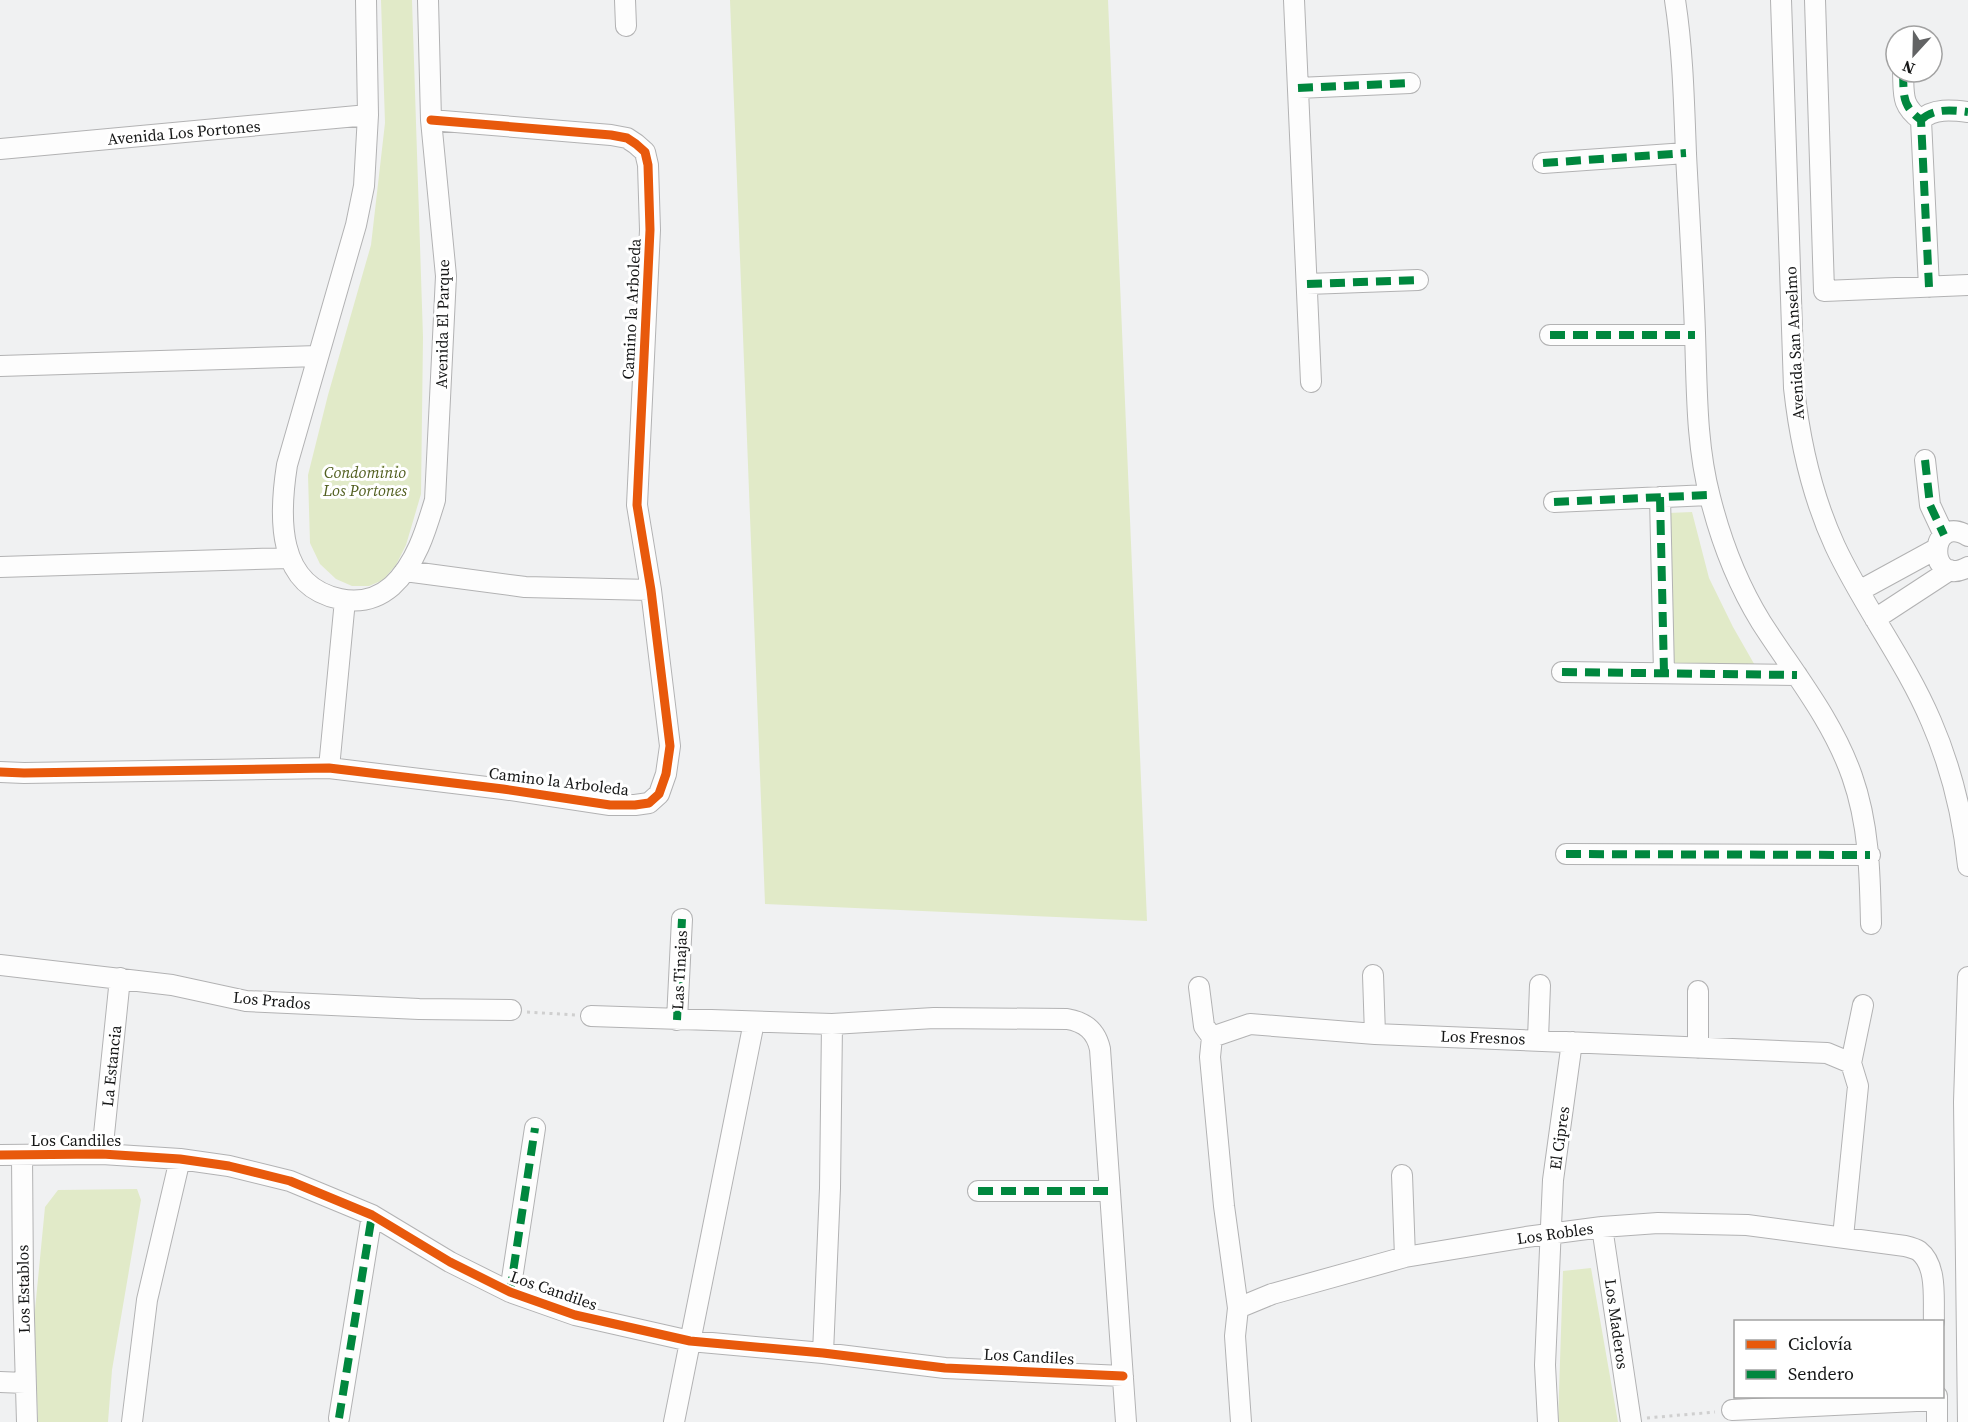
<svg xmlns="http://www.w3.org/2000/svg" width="1968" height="1422" font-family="'Source Serif 4',serif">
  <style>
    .green { fill: #e1eac8 }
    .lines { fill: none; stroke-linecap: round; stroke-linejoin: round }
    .minor-casing { stroke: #b2b2b3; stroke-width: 22 }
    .path { stroke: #cfcfcf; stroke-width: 3; stroke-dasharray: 3 4.5; stroke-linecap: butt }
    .minor { stroke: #fdfdfd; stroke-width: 20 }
    .quiet { stroke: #00873e; stroke-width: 8; stroke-dasharray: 15 8; stroke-linecap: butt }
    .cycleway-casing { stroke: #fff; stroke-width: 13 }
    .cycleway { stroke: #e8590c; stroke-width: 9 }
    .labels { text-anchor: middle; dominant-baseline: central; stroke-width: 6; stroke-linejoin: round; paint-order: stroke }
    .street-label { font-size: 16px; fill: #161717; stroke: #fff }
    .park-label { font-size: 16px; font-style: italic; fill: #525f20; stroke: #fff }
  </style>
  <rect width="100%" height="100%" fill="#f0f1f2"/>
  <path class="green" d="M381 0H412L423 337 421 494 406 545 396 565 383 580 369 586H352L336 579 320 564 310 543 308 475 328 395 371 245 385 123Z
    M730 0H1108L1147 921 765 904Z
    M1692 512 1709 578 1733 627 1757 669 1674 665 1668 513Z
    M137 1189 141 1200 112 1370 108 1422H38L34 1320 45 1207 58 1190Z
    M1591 1268 1618 1422H1558L1563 1271Z"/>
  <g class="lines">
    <defs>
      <path id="minor" d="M366 0 368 115 364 186 356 225 287 465C279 516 276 586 340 599 359 603 377 599 392 586 416 564 426 530 435 500L446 276 431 120 428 0
        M625 0 626 26
        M1294 0 1311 382
        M1675 0C1683 52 1684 102 1686 154 1689 214 1693 274 1695 333 1697 388 1696 444 1710 497 1721 541 1737 583 1761 622 1793 672 1832 719 1852 776 1869 824 1870 873 1871 924
        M1781 0 1794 388C1800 443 1812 496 1835 546 1863 606 1905 660 1931 721 1951 767 1963 816 1968 866
        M1815 0 1824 291 1968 285
        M1903 72C1904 95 1901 105 1921 120L1929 287
        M1298 88 1410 83
        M1921 120C1933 108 1952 110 1968 112
        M0 149 368 115
        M1543 163 1686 153
        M1307 284 1418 280
        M1550 335H1695
        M0 366 318 356
        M1925 460 1930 505 1944 535
        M1660 497 1664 673
        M1554 502 1709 495
        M1968 536C1928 512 1926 589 1968 567
        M0 567 289 558
        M405 571 525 587 651 590
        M1859 591 1936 549
        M1875 619 1950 570
        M1562 672 1797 675
        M329 768 345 600
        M0 772 24 773 329 768 503 789 610 805H635L649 803 659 794 666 774 670 746 651 590 637 505 650 230 648 165 645 152 636 144 627 138 611 135 431 120
        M1566 854 1870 855
        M0 965 172 985 246 1001 419 1009 511 1010
        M1373 975 1375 1034
        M1199 987 1204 1026 1212 1037
        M1698 991V1048
        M591 1016 832 1024 934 1018 1067 1019C1085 1022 1096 1031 1100 1049L1126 1422
        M677 1020 682 919
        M1538 1039 1540 985
        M1851 1063 1863 1005
        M102 1154 120 978
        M0 1155 102 1154 180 1159 229 1166 290 1181 372 1215 450 1262 510 1292 575 1315 690 1341 823 1353 945 1368 1123 1376
        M22 1155 23 1283 27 1422
        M1402 1175 1405 1257
        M978 1191H1110
        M1602 1227 1631 1422
        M510 1292 535 1128
        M1238 1308 1224 1206 1210 1057 1212 1037 1250 1024 1375 1034 1827 1053 1851 1063 1858 1086 1843 1237
        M823 1353 830 1188 832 1024
        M0 1382 25 1383
        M1937 1396V1422
        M1732 1410 1937 1400
        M339 1418 372 1215
        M132 1422 147 1300 180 1159
        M674 1422 754 1022
        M1241 1422 1235 1336 1238 1308 1272 1294 1405 1257 1526 1237 1602 1227 1658 1223 1747 1225 1905 1246C1909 1247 1916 1249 1919 1251 1938 1266 1933 1300 1934 1322
        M1548 1422 1545 1365 1553 1180 1572 1042
        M1968 1422 1964 1102 1968 977"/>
    </defs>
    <use href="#minor" class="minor-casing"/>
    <path class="path" d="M527 1012 575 1015
      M1647 1418 1715 1412"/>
    <use href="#minor" class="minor"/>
    <path class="quiet" d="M1903 72C1904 95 1901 105 1921 120L1929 287
      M1298 88 1410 83
      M1921 120C1933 108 1952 110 1968 112
      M1543 163 1686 153
      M1307 284 1418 280
      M1550 335H1695
      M1925 460 1930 505 1944 535
      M1660 497 1664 673
      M1554 502 1709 495
      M1562 672 1797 675
      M1566 854 1870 855
      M677 1020 682 919
      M978 1191H1110
      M510 1292 535 1128
      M339 1418 372 1215"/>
    <defs>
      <path id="cycleway" d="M0 772 24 773 329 768 503 789 610 805H635L649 803 659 794 666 774 670 746 651 590 637 505 650 230 648 165 645 152 636 144 627 138 611 135 431 120
        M0 1155 102 1154 180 1159 229 1166 290 1181 372 1215 450 1262 510 1292 575 1315 690 1341 823 1353 945 1368 1123 1376"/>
    </defs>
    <use href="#cycleway" class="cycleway-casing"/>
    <use href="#cycleway" class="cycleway"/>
  </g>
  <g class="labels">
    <g class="street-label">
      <text transform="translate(184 132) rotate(-5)">Avenida Los Portones</text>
      <text transform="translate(631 309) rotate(-87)">Camino la Arboleda</text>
      <text transform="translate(442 324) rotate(-89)">Avenida El Parque</text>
      <text transform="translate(1794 343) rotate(-93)">Avenida San Anselmo</text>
      <text transform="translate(559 781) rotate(7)">Camino la Arboleda</text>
      <text transform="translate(679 970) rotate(-87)">Las Tinajas</text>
      <text transform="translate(272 1000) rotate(5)">Los Prados</text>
      <text transform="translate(1483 1037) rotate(2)">Los Fresnos</text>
      <text transform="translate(111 1066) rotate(-84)">La Estancia</text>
      <text transform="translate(1559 1138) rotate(-82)">El Cipres</text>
      <text x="76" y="1140">Los Candiles</text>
      <text transform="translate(1555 1233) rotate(-8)">Los Robles</text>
      <text transform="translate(23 1289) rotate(-91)">Los Establos</text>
      <text transform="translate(554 1290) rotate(19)">Los Candiles</text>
      <text transform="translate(1617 1324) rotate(82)">Los Maderos</text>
      <text transform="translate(1029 1356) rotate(3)">Los Candiles</text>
    </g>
    <g class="park-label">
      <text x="365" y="472">Condominio<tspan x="365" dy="18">Los Portones</tspan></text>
    </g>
  </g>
  <rect x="1734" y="1320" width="210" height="78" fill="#ffffff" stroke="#a2a2a2" stroke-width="1.5"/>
  <rect x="1746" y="1340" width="30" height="9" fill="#e8590c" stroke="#a2a2a2" stroke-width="1.5"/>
  <text x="1788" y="1350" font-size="18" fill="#161717">Ciclovía</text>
  <rect x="1746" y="1370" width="30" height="9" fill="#00873e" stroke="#a2a2a2" stroke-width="1.5"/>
  <text x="1788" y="1380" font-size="18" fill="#161717">Sendero</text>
  <g transform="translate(1914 54) rotate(202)"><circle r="28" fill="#ffffff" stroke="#a2a2a2" stroke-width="1.5"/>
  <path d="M0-4.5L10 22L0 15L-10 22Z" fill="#626364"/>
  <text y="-9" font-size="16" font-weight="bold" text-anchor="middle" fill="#161717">N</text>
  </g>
</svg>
